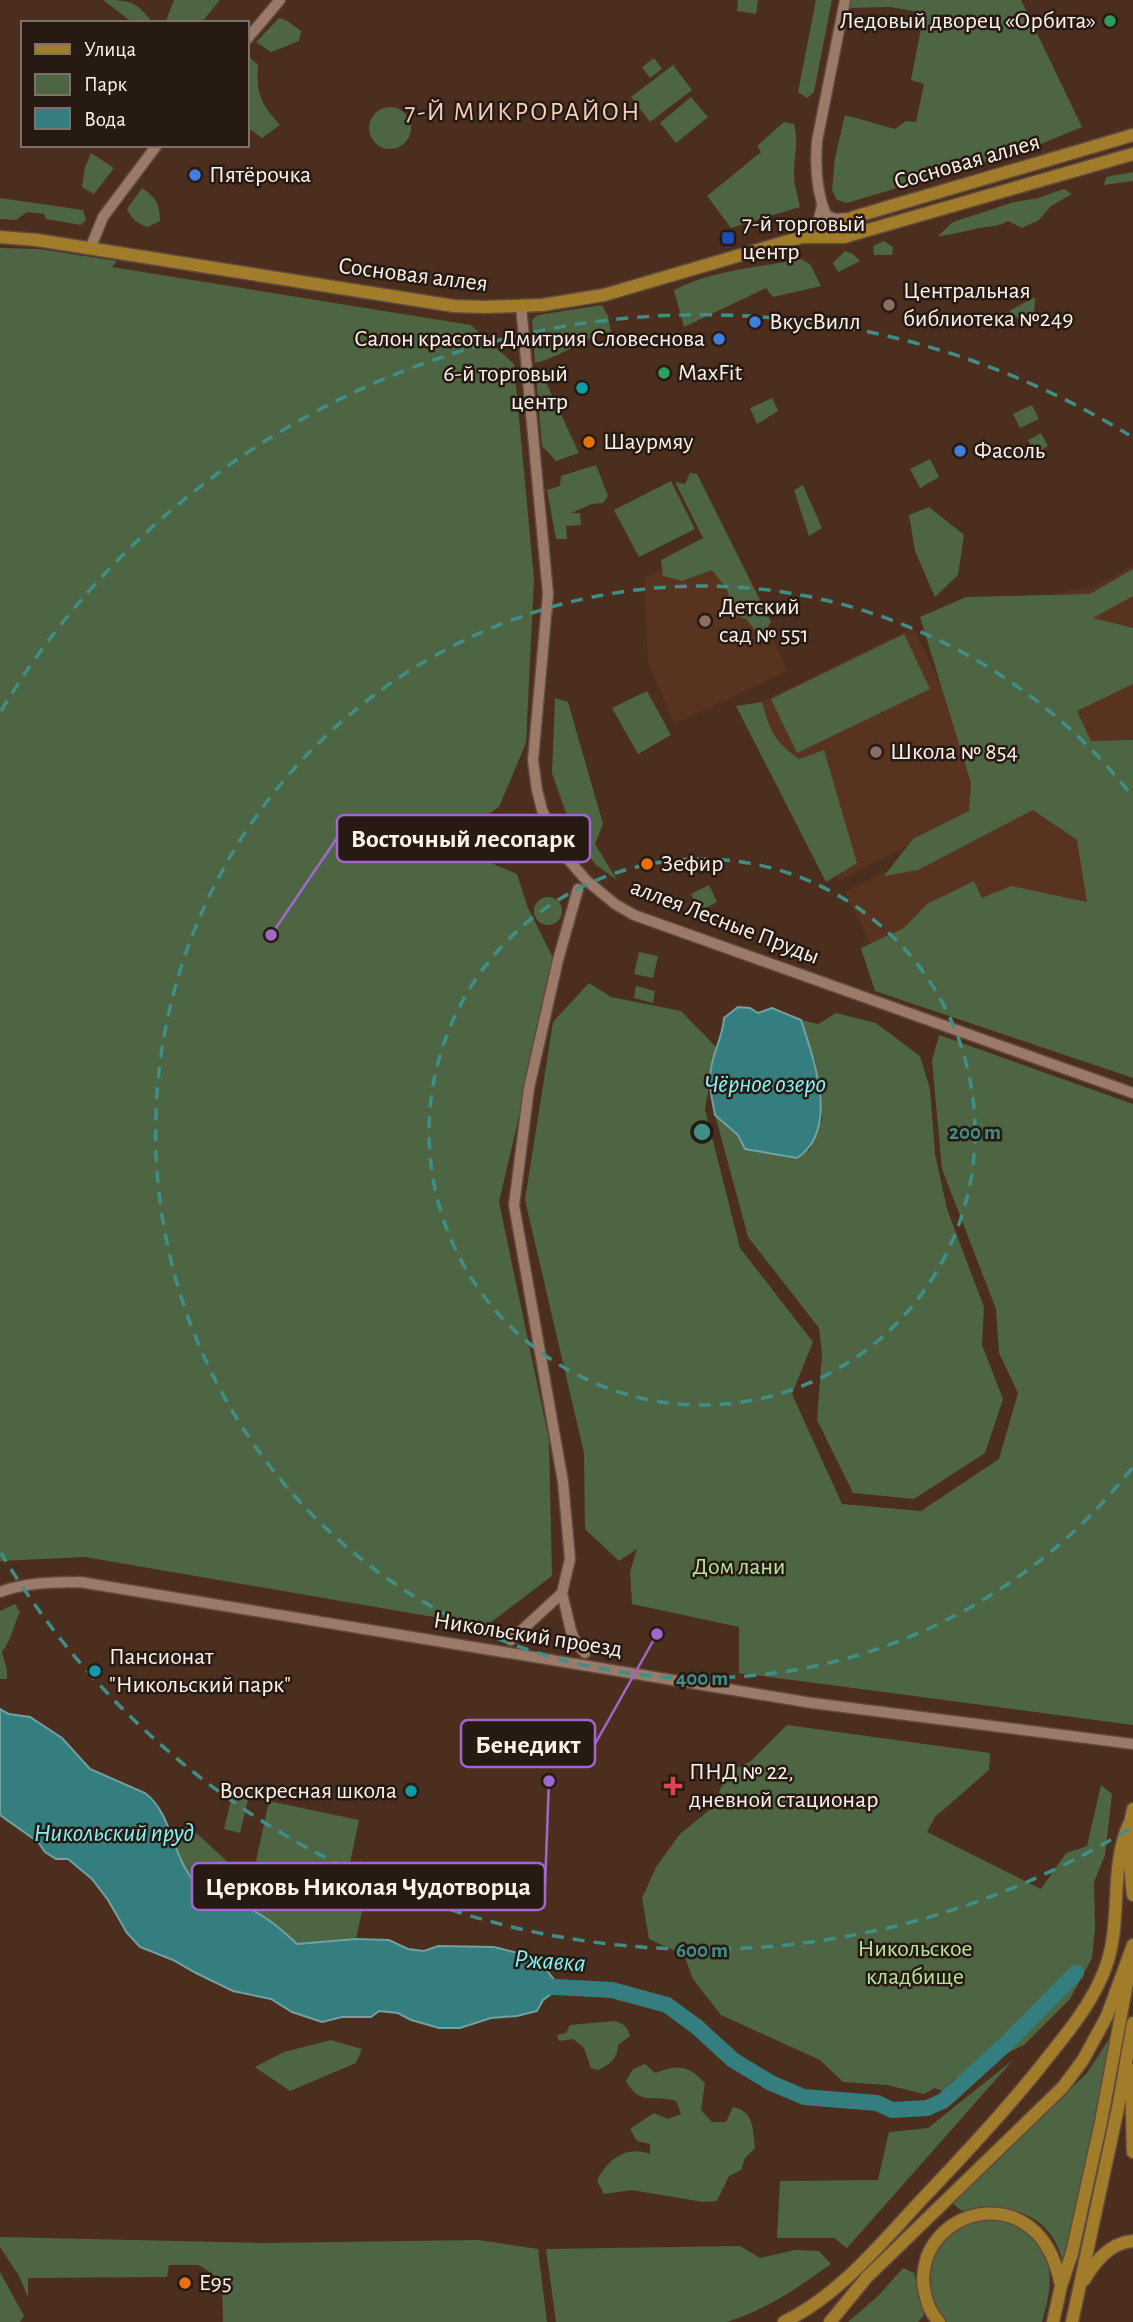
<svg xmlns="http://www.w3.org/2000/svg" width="1133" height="2322" font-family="'Alegreya Sans',sans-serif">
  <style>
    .built { fill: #573320 }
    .green { fill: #4d6542 }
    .water { fill: #357e80; stroke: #71a1a0; stroke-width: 2 }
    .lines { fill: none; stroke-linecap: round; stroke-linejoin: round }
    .river { stroke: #357e80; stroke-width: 16 }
    .minor-casing { stroke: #614a3d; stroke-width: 13 }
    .major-casing { stroke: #614a3d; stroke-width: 15 }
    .minor { stroke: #9c7a69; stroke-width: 10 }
    .major { stroke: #a17c2a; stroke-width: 12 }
    .ring { fill: none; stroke: #3f8f87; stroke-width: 3.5; stroke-dasharray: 12 9 }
    .leisure-dot { fill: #2e9e5b; stroke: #271a13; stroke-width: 2.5 }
    .shop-dot { fill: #3f7fe0; stroke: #271a13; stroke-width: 2.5 }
    .transit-dot { fill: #1a4fb4; stroke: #271a13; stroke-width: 2.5 }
    .education-dot { fill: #8d6e63; stroke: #271a13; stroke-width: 2.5 }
    .culture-dot { fill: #0f9aa8; stroke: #271a13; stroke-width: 2.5 }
    .food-dot { fill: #e8710a; stroke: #271a13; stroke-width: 2.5 }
    .health-dot { fill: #e0444e; stroke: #271a13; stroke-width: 2.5 }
    .labels { text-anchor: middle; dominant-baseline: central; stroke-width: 5; stroke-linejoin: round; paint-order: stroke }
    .poi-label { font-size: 24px; fill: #fef2ec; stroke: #271a13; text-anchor: start }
    .street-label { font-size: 24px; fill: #fef2ec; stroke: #271a13 }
    .park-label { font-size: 24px; fill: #b6e4a0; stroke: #271a13 }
    .neighbourhood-label { font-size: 26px; letter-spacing: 2px; fill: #f6d0be; stroke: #271a13 }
    .water-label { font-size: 26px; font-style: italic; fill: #85f3f7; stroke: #271a13 }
    .centre { fill: #3f8f87; stroke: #271a13; stroke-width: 3.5 }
    .ring-label { font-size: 21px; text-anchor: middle; font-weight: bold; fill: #3f8f87; stroke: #271a13; stroke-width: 5; stroke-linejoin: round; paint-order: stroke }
    .leader { fill: none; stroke: #a267cc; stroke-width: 2.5 }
    .callout-dot { fill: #a267cc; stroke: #271a13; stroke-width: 2.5 }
    .callout { fill: #271a13; stroke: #a267cc; stroke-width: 2.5 }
    .callout-label { font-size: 26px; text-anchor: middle; font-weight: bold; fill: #fef2ec }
  </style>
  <rect width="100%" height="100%" fill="#4b2e1e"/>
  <path class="built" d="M725 537 788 671 674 724 648 663 644 579Z
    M1133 565V770L1089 781 1040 691 1054 593 1092 588Z
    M913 628 999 799 839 881 754 705Z
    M1058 785 1121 893 886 976 845 892Z"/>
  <path class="green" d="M103 0C130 0 136 1 153 23H133Z
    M174 0H220L201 23H165Z
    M738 0H758L756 14 737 11Z
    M816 0H832L814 92 807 98 798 92Z
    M847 0H1021L1082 127 1031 148 847 203 837 200 832 190 835 158 845 115 895 129 906 121 916 122 924 84 911 80 924 13 890 7 846 8Z
    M279 18 286 20 301 31 299 41 271 52 256 42Z
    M247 55 258 65C256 94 261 103 280 125L262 138 247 127Z
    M654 58 662 69 650 78 642 67Z
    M673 65 692 90 650 122 631 97Z
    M691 97 708 117 676 143 660 123Z
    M369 128a21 21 0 1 1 42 0a21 21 0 1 1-42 0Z
    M784 122 794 124C799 143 794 155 794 174 794 185 798 196 800 207L731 228 707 196 761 152 757 146Z
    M91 153 114 168 94 194 82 187 85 167Z
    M1133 172V181L1104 185 1106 177Z
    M142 188C156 198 160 204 160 221L148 227C137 224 132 219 127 209Z
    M1064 189 1072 194 1051 206 1039 220 1022 228 1008 221C998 227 991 226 979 228 965 231 952 235 938 236L953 222 1014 202 1038 198Z
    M0 198 83 210 86 220 81 225 46 219 44 214 27 212 16 220 0 219Z
    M884 241 893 247 892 255H874L873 246Z
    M0 248 39 249 117 261 112 267 471 325 514 364 534 579 526 743 499 807 463 831 479 858 517 874 528 908 555 962 499 1202 549 1440 552 1576 486 1626 85 1557 0 1561Z
    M845 251 853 254 860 261 838 272 833 263Z
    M801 259 810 264 821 286 773 297 766 288 684 327 674 290C714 269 758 268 801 259Z
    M1035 297 1034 318 1024 323 1009 311Z
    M602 305 608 316 611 332C584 337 562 357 535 363L532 320 538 315Z
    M536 377 544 378 579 453 556 461 542 446Z
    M772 398 778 411 757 424 750 408Z
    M1032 405 1039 419 1020 428 1013 414Z
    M1041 433 1048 446 1035 454 1028 440Z
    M930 459 939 477 920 488 910 469Z
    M596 465 608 496 603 503 592 504 571 513H580L581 525 566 526 567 539H556L547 490 560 486 561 476Z
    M690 473 697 474 771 622 764 632 759 635 746 619 731 615 727 589 712 570 682 581 663 576 661 560 703 538 675 482 685 484Z
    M671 481 695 529 639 557 614 510Z
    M803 485 822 528 809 536 794 490Z
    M929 507 964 535 958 575 935 597 915 551 909 515Z
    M1133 569V596L1093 618 1133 628V684L1077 711 1091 741 1133 740V1078L875 991 861 948 904 928 927 904 974 881 982 898 1011 886 1087 902 1077 840 1033 810 918 870 884 876 913 839 969 811 971 783 920 617 966 597 1090 594Z
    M904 634 930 689 797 753 771 699Z
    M647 691 671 735 638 754 612 708Z
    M555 698 568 702 603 824 595 844 617 880 596 865 575 839 552 773Z
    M762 702C770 731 774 741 799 759L824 750 857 863 826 882 736 706Z
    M709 885 717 902 700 911 691 894Z
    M534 911a14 14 0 1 1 28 0a14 14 0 1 1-28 0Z
    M639 952 658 956 653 978 634 974Z
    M589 983 611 997 681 1011 716 1047 705 1109 740 1248 813 1342 792 1394 842 1504 921 1511 999 1459 1018 1393 999 1353 996 1309 942 1169 932 1061 939 1035 1133 1104V1725L739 1673V1627L632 1604 630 1572 637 1549 619 1561 585 1529 584 1453 525 1200 553 1022Z
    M636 986 655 991 653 1003 634 998Z
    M836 1013 876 1023 920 1056 930 1089 935 1154 947 1209 984 1307 982 1345 1003 1399 985 1453 914 1499 853 1493 817 1420 822 1355 819 1328 748 1237 715 1115 738 1135 809 1151 822 1119 816 1064 801 1020 818 1024Z
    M15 1604 20 1612C13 1626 12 1639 2 1652L7 1670V1679H0V1611Z
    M787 1725 990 1753 989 1770 935 1817 927 1832 1041 1889 1066 1853 1087 1846 1101 1785 1112 1794 1105 1855 1094 1882 1095 1928 1092 1958 1070 1999 1024 2045 954 2079 942 2091 935 2088 924 2094 887 2085 843 2082 820 2060 721 2015 693 1979 684 1955 649 1939 642 1898 656 1867 680 1834 713 1807 727 1773 751 1761Z
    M232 1796 248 1800 240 1833 224 1829Z
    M269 1801 359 1820 347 1878 362 1860V1911L356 1939 297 1945C280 1929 265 1914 243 1905 233 1901 221 1901 211 1895 191 1883 182 1863 173 1842L185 1839 184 1822 239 1872 296 1887 318 1875 256 1861Z
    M615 2021C624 2024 628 2027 630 2036L618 2045C618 2058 610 2065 598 2070L591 2068 584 2048 573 2039 559 2041 557 2035 566 2033 570 2025Z
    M1109 2039 1112 2040 1064 2268C1055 2215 1010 2200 962 2211L952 2203 1087 2073Z
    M331 2040 362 2049 356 2063 290 2091 255 2067 284 2052Z
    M1013 2060 847 2248 834 2238H777L780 2181 878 2180 889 2132 928 2128Z
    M645 2064 655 2073C678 2064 688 2065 705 2083L701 2110 712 2122H726L733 2107C754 2111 753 2129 755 2148L745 2158 741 2170 729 2176 717 2201 703 2202 631 2190 604 2194 597 2181C607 2160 626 2145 650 2154V2144L637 2141 630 2129 654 2113 668 2119 681 2114 676 2101C653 2094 641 2107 626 2081L633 2069Z
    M988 2218C997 2220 1007 2221 1016 2224 1025 2227 1031 2235 1037 2242 1056 2265 1050 2295 1042 2322H945C923 2294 925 2249 956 2228 965 2221 977 2219 988 2218Z
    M0 2237 263 2243 479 2240 538 2249 547 2322H223L222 2281 199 2265H169L167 2277 28 2278V2297L19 2276 0 2247Z
    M740 2246 760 2258 795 2250 819 2251 831 2264C794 2290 771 2307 727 2322H556L546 2249Z
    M903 2268 914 2273 924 2315 918 2322H848L878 2296Z
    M0 2272 24 2316 20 2322H0Z"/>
  <path class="water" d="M738 1007 750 1008 758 1013 772 1008 801 1020C814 1060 840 1130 797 1158L745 1149 738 1135 715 1115C713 1103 709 1089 710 1076 711 1055 723 1038 724 1018Z
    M0 1709 9 1714 30 1717 62 1738 90 1769 145 1793C173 1814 171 1857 196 1883 211 1898 226 1898 244 1906 265 1915 281 1929 297 1944L356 1939 389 1940 408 1949 424 1951 438 1946 494 1947 526 1955 545 1968 556 1982 554 1992 543 2000 537 2011 517 2016 491 2018 460 2028H439L411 2020 398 2013 379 2011 371 2017H342L322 2022 292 2012 271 1999 233 1991 196 1973 173 1960 140 1947 127 1933 108 1900 92 1879 68 1859H56L45 1852 38 1842 0 1815Z"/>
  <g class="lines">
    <path class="river" d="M536 1986 612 1990 667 2005 697 2027 733 2060 771 2083 804 2097 877 2103 892 2110 927 2108 943 2101 1007 2043 1076 1973"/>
    <defs>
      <path id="minor" d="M845 0 817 141C815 167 816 191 826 215L835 219 851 218
        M247 39 280 0
        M802 237 818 222 822 206
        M90 249 103 217 157 145
        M521 306 548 594 533 760 537 790 542 810 560 850 586 880 615 904 634 915 1133 1093
        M578 889 558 960 529 1088 514 1205 563 1482 570 1559 562 1593 571 1631 576 1643 585 1653
        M0 1592C25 1582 53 1583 80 1582L812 1703 1133 1744
        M511 1640 562 1593"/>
      <path id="major" d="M818 236 854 217 1133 135
        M0 237 37 240 454 306 485 307 542 305 604 295 802 237H844L1133 154
        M1133 1809C1126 1838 1130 1865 1133 1895
        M1131 2070 1133 2152
        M1084 2280C1095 2262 1109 2243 1133 2241
        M784 2322C841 2294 883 2241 925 2196 968 2151 1010 2106 1048 2057 1069 2031 1090 2005 1103 1974 1124 1926 1108 1871 1129 1824
        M830 2322 867 2277 1063 2087 1083 2060 1107 2016 1133 1945
        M939 2322C930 2313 926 2301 924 2288 922 2278 924 2267 927 2257 941 2219 989 2201 1024 2223 1046 2236 1056 2261 1061 2285
        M1053 2322 1061 2286 1072 2253 1101 2122 1130 1967
        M1072 2322 1118 2108 1133 2023"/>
    </defs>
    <use href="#minor" class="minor-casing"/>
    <use href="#major" class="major-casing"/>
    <use href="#minor" class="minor"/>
    <use href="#major" class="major"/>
  </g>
  <g class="ring">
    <circle cx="702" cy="1132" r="273"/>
    <path d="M1132 1468A546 546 0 1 1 1132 796"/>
    <path d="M1129 1829A818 818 0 0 1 1 1553M1 711A818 818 0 0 1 1129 435"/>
  </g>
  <g class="leisure-dot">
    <circle cx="1110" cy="21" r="7"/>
    <circle cx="664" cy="373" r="7"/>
  </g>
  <g class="shop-dot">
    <circle cx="195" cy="175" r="7"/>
    <circle cx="755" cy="322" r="7"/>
    <circle cx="719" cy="339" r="7"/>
    <circle cx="960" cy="451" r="7"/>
  </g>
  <rect class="transit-dot" x="721" y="231" width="14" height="14" rx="3.5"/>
  <g class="education-dot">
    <circle cx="889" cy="305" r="7"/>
    <circle cx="705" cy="621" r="7"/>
    <circle cx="876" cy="752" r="7"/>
  </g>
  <g class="culture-dot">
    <circle cx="582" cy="388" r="7"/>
    <circle cx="95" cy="1671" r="7"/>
    <circle cx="411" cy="1791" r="7"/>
  </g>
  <g class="food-dot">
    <circle cx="589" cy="442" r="7"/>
    <circle cx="647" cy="864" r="7"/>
    <circle cx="185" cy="2283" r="7"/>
  </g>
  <path class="health-dot" d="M669.5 1775.5h7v7h7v7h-7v7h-7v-7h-7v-7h7z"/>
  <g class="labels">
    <g class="poi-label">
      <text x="1096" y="21" text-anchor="end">Ледовый дворец «Орбита»</text>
      <text x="209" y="175">Пятёрочка</text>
      <text x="742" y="224">7-й торговый<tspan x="742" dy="28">центр</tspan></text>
      <text x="903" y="291">Центральная<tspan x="903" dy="28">библиотека №249</tspan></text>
      <text x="769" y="322">ВкусВилл</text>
      <text x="705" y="339" text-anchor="end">Салон красоты Дмитрия Словеснова</text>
      <text x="678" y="373">MaxFit</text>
      <text x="568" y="374" text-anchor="end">6-й торговый<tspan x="568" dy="28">центр</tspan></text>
      <text x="603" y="442">Шаурмяу</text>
      <text x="974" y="451">Фасоль</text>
      <text x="719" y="607">Детский<tspan x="719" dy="28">сад № 551</tspan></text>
      <text x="890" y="752">Школа № 854</text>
      <text x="661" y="864">Зефир</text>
      <text x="109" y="1657">Пансионат<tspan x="109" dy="28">"Никольский парк"</tspan></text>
      <text x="689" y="1772">ПНД № 22,<tspan x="689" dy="28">дневной стационар</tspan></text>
      <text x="397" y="1791" text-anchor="end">Воскресная школа</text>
      <text x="199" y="2283">E95</text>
    </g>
    <g class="street-label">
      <text transform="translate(967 162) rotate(-16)">Сосновая аллея</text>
      <text transform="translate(413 275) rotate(7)">Сосновая аллея</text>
      <text transform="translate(725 922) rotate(21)">аллея Лесные Пруды</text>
      <text transform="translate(528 1635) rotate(9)">Никольский проезд</text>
    </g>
    <g class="park-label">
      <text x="739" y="1567">Дом лани</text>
      <text x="915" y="1949">Никольское<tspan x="915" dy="28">кладбище</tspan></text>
    </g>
    <g class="neighbourhood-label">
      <text x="523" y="112">7-Й МИКРОРАЙОН</text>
    </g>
    <g class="water-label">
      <text x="765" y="1084">Чёрное озеро</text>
      <text x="114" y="1833">Никольский пруд</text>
      <text transform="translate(550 1961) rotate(4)">Ржавка</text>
    </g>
  </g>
  <circle cx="702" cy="1132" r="10" class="centre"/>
  <g class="ring-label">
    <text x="975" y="1139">200 m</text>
    <text x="702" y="1685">400 m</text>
    <text x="702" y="1957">600 m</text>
  </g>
  <path class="leader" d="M271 935L337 838M657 1634L595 1744M549 1781L545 1886"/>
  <g class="callout-dot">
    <circle cx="271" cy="935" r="7"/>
    <circle cx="657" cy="1634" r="7"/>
    <circle cx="549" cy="1781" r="7"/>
  </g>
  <g class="callout">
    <rect x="337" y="815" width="253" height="47" rx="7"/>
    <rect x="461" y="1720" width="134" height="47" rx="7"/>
    <rect x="192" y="1863" width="353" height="47" rx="7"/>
  </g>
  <g class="callout-label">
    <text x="463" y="847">Восточный лесопарк</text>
    <text x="528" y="1753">Бенедикт</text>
    <text x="368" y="1895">Церковь Николая Чудотворца</text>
  </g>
  <rect x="21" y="21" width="228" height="126" fill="#271a13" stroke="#7d706a" stroke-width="2"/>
  <rect x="35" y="44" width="35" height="10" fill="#a17c2a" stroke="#7d706a" stroke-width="2"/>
  <text x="84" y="56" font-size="21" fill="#fef2ec">Улица</text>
  <rect x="35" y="74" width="35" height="21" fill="#4d6542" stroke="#7d706a" stroke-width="2"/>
  <text x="84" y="91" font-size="21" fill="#fef2ec">Парк</text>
  <rect x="35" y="108" width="35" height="21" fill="#357e80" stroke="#7d706a" stroke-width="2"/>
  <text x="84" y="126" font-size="21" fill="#fef2ec">Вода</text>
</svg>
